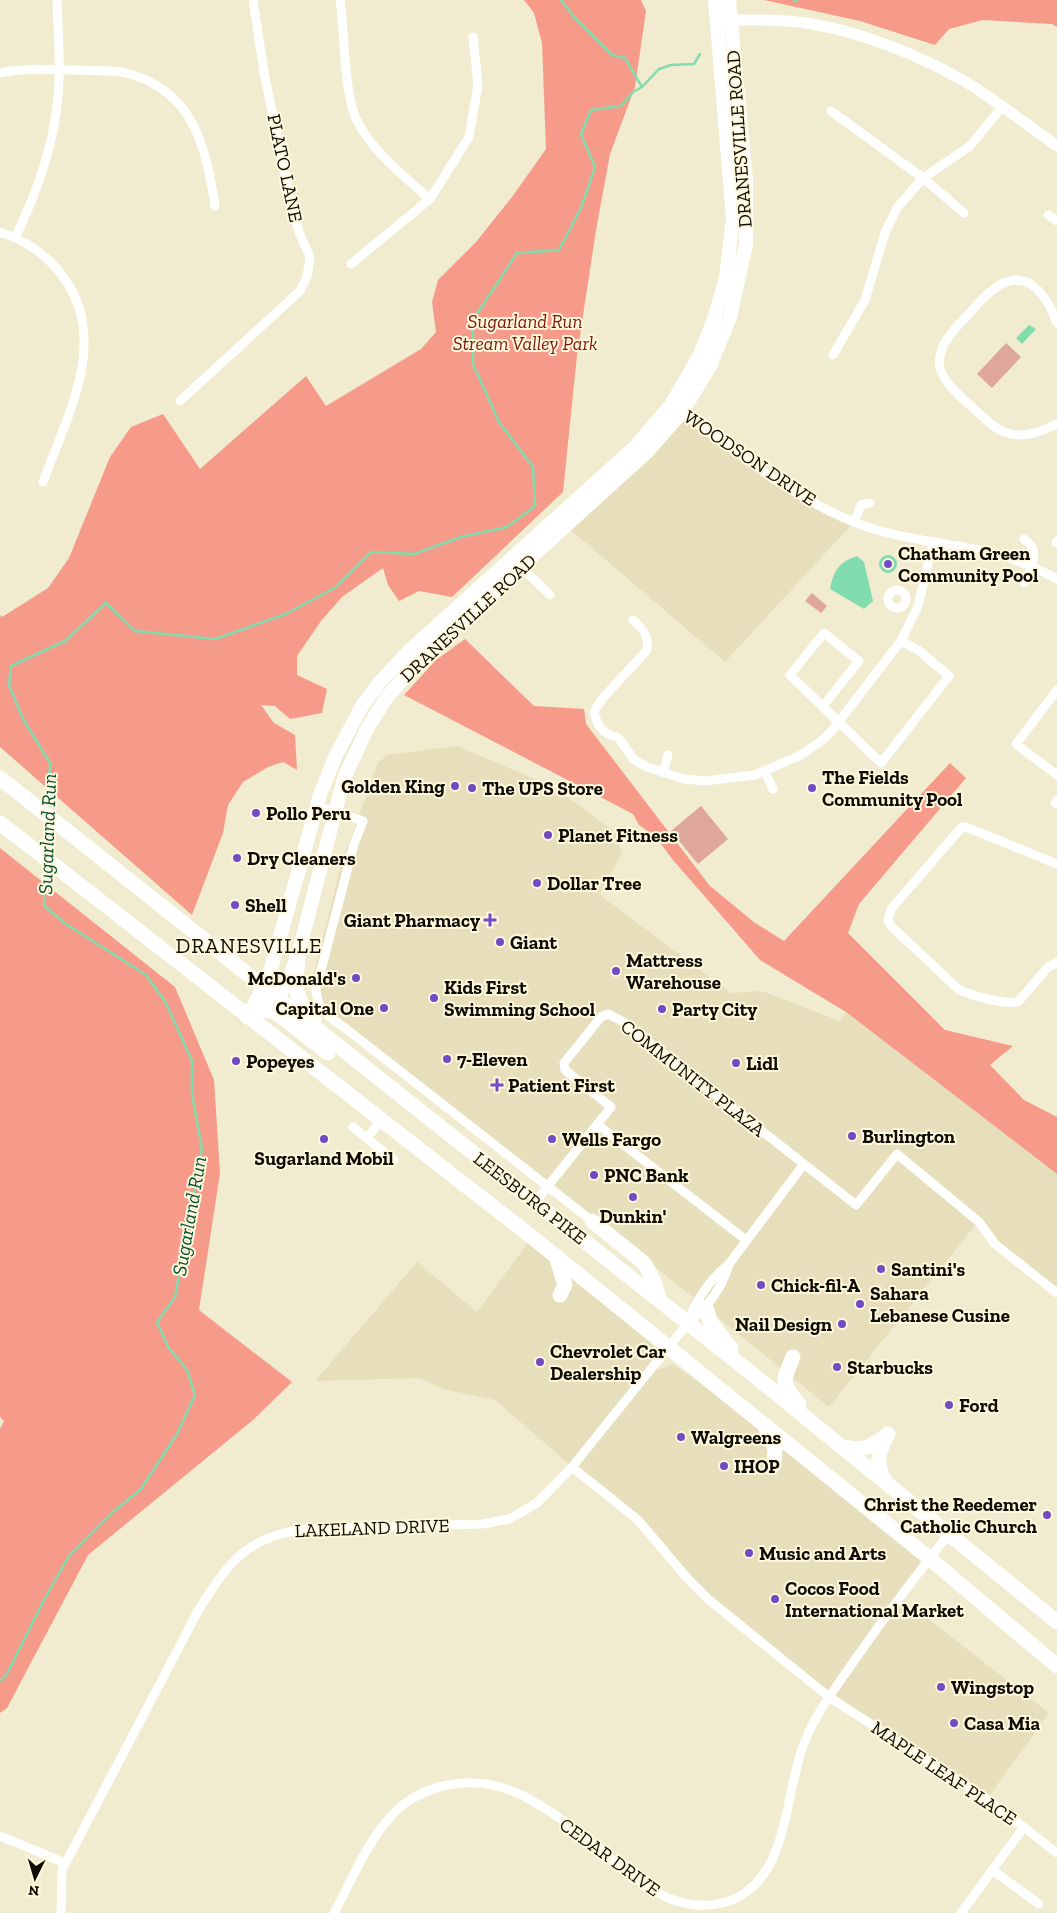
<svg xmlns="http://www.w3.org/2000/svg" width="1057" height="1913" font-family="'Zilla Slab',serif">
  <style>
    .built { fill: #e7dfbb }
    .green { fill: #dfa79c }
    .forest { fill: #f69b8a }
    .water { fill: #81ddae }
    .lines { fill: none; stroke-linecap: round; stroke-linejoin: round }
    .stream { stroke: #81ddae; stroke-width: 2.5 }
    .minor { stroke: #fff; stroke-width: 9 }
    .tertiary { stroke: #fff; stroke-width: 11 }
    .primary { stroke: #fff; stroke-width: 14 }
    .trunk { stroke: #fff; stroke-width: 15 }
    .poi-dot { fill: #724ac3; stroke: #fff8dc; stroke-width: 2 }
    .labels { text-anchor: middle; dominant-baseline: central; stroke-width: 4; stroke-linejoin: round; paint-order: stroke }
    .street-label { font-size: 19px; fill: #0e0c04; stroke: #fff8dc }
    .park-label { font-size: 19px; font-style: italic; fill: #7e1405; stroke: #fff8dc }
    .poi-label { font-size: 19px; font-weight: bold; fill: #0e0c04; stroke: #fff8dc; text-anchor: start }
    .water-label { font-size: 20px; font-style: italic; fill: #004f32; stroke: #fff8dc }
    .quarter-label { font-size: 21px; letter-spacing: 1px; fill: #0e0c04; stroke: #fff8dc }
  </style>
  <rect width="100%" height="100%" fill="#f1ebcf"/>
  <path class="built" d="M682 412 751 464 854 522 725 662 566 526Z
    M457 746 555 788 615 832 622 853 599 894 731 993 762 991 840 1021 846 1012 1057 1174V1293L995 1244 978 1222 829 1407 638 1253 326 1008 312 981 341 865 378 763 387 755Z
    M532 1237 670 1347 648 1374 672 1364 766 1427 929 1558 900 1597 1049 1713 987 1799 829 1697 708 1599 653 1536 495 1400 443 1389 420 1378 315 1381 417 1262 477 1312Z"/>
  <path class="green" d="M1006 343 1021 357 992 388 977 374Z
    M812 593 827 606 821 613 805 601Z
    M701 806 728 839 698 864 671 831Z"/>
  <path class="forest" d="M524 0H641L646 11 635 87 610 154 596 230 577 355 563 492 452 597 419 591 399 601 388 585 383 568 342 597 321 621 297 656V675L327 689 322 713 290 719 275 706 261 705 274 723 295 735 297 770 283 762 268 767 243 782 228 805 223 833 192 915 0 747V615L2 617 48 588 69 558 110 457 131 427 163 414 200 469 306 376 326 406 421 349 436 332 432 302 438 280 476 242 512 197 546 149 542 43 534 13Z
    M764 0H1057V27L1052 24 983 20 949 29 935 45 860 21Z
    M465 639 534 706 584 709 586 724 710 886 755 923 784 941 950 763 966 778 859 904 848 933 945 1030 1013 1046 990 1065 1024 1100 1057 1117V1174L846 1012 760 960 673 860 655 836 639 825 633 814 404 695 436 660Z
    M0 848 175 987 214 1080 220 1173 199 1310 292 1382 253 1420 88 1555 7 1708 0 1713V1429L4 1421 0 1417Z"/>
  <path class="water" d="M1029 325 1036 329 1022 344 1016 338Z
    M879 564a9 9 0 1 1 18 0a9 9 0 1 1-18 0Z
    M857 556 864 562 873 601 864 609 830 589C834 570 839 562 857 556Z"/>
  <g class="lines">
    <path class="stream" d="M561 0 574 17 612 55 625 58 642 87
      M794 1 797 0
      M48 810 50 763 23 719 9 685 11 666 65 641 106 603 135 631 215 639 286 614 336 587 371 552 414 554 461 537 507 527 535 506 533 467 499 422 473 364V320L517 253 559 250 581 208 595 167 581 134 591 110 621 106 633 92 642 87 659 69 671 65 694 64 700 54
      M46 852 48 823
      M0 1681 7 1674 45 1598 69 1556 113 1512 141 1489 177 1434 195 1395 187 1370 168 1347 157 1322 175 1297 202 1148 192 1095V1061L166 1003 146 975 66 924 44 906 46 865"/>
    <path class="minor" d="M340 0C345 35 343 71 352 107 360 141 404 177 430 199
      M0 73C24 67 52 70 76 70 93 71 110 70 126 73 193 90 206 146 215 206
      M831 111 923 178 964 213
      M1048 215 1057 221
      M0 232C27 241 48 255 64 278 110 341 66 418 43 482
      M15 238C37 193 54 145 58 96 61 64 58 32 57 0
      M351 264 430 199 469 137 478 85 473 37
      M1057 323C1047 295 1026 265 994 289 983 296 975 307 967 316 954 329 936 347 940 368 943 384 970 405 982 416 1007 441 1026 439 1057 424
      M833 355 865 300 885 233 897 208 923 178 970 146 1002 107
      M180 401 300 291 307 277 310 257 299 232 288 190 264 72 253 0
      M679 410C739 454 799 504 870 528 910 541 953 543 993 553 1016 559 1036 568 1057 579
      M854 522 861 505 870 503
      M1056 543 1057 541
      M522 568 550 595
      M1024 583C1031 568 1042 550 1024 539
      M888 599a9 9 0 1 1 18 0a9 9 0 1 1-18 0Z
      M633 620C643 629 649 635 647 650L602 699 594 712C598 728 603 734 619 738L633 759 647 767 684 779 705 781 755 775 801 755 824 739 833 729 901 641 918 606 933 542
      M1057 690 1016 744 1057 775
      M823 706 859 661 824 633 790 675 881 763 949 676 918 650 901 641
      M765 772 773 789
      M663 773 668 755
      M1055 803 1057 800
      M317 806 363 821 354 844 316 989C317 1012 332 1018 349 1031L592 1221
      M1057 864 966 827H962L891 909 888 920 891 926 957 988C967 995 1006 1005 1018 1002L1047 968 1057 962
      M597 1124 746 1240
      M353 1127 394 1160
      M367 1138 381 1120
      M536 1201 611 1107 565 1070 564 1063 601 1017 608 1014 622 1021 856 1205 897 1154 979 1222 995 1244 1057 1293
      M688 1322C697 1298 709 1280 729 1264L804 1164
      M572 1467 638 1520 688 1579 708 1599 829 1697 987 1799 1057 1853
      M0 1836 65 1863
      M992 1870 1039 1904
      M61 1913 62 1870 198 1611C228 1563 245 1538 303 1529L483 1524 509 1519 537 1503 572 1467 688 1323C708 1307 722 1289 729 1264
      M334 1913C352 1880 368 1839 394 1813 409 1798 427 1789 448 1785 469 1781 492 1783 512 1791 550 1806 589 1841 620 1866 635 1878 653 1892 671 1899 694 1908 722 1908 743 1894 790 1865 785 1788 805 1741 817 1712 836 1687 854 1661 884 1618 916 1575 949 1534
      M961 1913 1024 1827"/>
    <path class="tertiary" d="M717 20C749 20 781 19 812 24 861 32 921 56 964 81 996 100 1026 124 1057 146"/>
    <path class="primary" d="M254 1012 276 999 288 982 299 951 344 778 367 729 387 697 428 651 648 451 682 412 710 366 730 317 746 244V180L729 0
      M248 1016 263 988 272 965 320 795 335 757 362 706 379 683 409 651 635 447 671 405 700 355 714 319 726 278 733 218 715 0"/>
    <path class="trunk" d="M0 778 751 1373 1057 1622
      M0 823 532 1237 929 1558 1057 1666
      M299 951C296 982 290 995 314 1019
      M247 1017 263 1011H274L328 1053
      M592 1221 644 1263 653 1279 660 1301
      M556 1256 565 1285 560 1295
      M706 1308 710 1321 731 1349
      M793 1357C782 1384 781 1380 799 1405
      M766 1429 775 1449 774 1465
      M844 1447C863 1452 872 1446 887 1435
      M885 1480C874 1464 879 1450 888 1434"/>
  </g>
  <g class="poi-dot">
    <circle cx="888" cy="564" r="5"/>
    <circle cx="455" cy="786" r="5"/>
    <circle cx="472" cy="788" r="5"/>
    <circle cx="812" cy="788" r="5"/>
    <circle cx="256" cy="813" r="5"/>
    <circle cx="548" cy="835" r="5"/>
    <circle cx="237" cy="858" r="5"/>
    <circle cx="537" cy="883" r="5"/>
    <circle cx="235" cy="905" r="5"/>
    <path d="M487.5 912.5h5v5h5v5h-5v5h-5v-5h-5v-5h5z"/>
    <circle cx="500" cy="942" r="5"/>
    <circle cx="616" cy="971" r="5"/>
    <circle cx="356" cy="978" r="5"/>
    <circle cx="434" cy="998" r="5"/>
    <circle cx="384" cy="1008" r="5"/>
    <circle cx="662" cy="1009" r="5"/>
    <circle cx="447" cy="1059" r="5"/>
    <circle cx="236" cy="1061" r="5"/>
    <circle cx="736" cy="1063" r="5"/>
    <path d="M494.5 1077.5h5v5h5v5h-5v5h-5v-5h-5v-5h5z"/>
    <circle cx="852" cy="1136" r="5"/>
    <circle cx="324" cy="1139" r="5"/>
    <circle cx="552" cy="1139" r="5"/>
    <circle cx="594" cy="1175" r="5"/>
    <circle cx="633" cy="1197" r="5"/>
    <circle cx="881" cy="1269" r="5"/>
    <circle cx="761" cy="1285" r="5"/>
    <circle cx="860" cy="1304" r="5"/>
    <circle cx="842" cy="1324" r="5"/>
    <circle cx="540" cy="1362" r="5"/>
    <circle cx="837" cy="1367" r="5"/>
    <circle cx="949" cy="1405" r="5"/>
    <circle cx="681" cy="1437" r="5"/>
    <circle cx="724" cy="1466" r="5"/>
    <circle cx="1047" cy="1515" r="5"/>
    <circle cx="749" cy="1553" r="5"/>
    <circle cx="775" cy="1599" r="5"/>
    <circle cx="941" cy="1687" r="5"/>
    <circle cx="954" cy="1723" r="5"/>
  </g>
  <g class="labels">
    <g class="street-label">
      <text transform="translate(739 139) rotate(-94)">DRANESVILLE ROAD</text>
      <text transform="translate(285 168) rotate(78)">PLATO LANE</text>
      <text transform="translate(750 458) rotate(34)">WOODSON DRIVE</text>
      <text transform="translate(468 618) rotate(-43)">DRANESVILLE ROAD</text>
      <text transform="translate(693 1078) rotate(38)">COMMUNITY PLAZA</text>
      <text transform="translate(530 1198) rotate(38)">LEESBURG PIKE</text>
      <text transform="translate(372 1528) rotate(-2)">LAKELAND DRIVE</text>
      <text transform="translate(944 1773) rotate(34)">MAPLE LEAF PLACE</text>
      <text transform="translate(610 1857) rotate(36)">CEDAR DRIVE</text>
    </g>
    <g class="park-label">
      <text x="525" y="321">Sugarland Run<tspan x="525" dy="22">Stream Valley Park</tspan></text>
    </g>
    <g class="poi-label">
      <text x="898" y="553">Chatham Green<tspan x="898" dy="22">Community Pool</tspan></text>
      <text x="822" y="777">The Fields<tspan x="822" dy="22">Community Pool</tspan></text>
      <text x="445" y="786" text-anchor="end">Golden King</text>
      <text x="482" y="788">The UPS Store</text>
      <text x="266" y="813">Pollo Peru</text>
      <text x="558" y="835">Planet Fitness</text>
      <text x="247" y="858">Dry Cleaners</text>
      <text x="547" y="883">Dollar Tree</text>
      <text x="245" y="905">Shell</text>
      <text x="480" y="920" text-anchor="end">Giant Pharmacy</text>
      <text x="510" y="942">Giant</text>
      <text x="626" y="960">Mattress<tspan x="626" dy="22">Warehouse</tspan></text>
      <text x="346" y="978" text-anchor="end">McDonald's</text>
      <text x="444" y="987">Kids First<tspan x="444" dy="22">Swimming School</tspan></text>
      <text x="374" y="1008" text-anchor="end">Capital One</text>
      <text x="672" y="1009">Party City</text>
      <text x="457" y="1059">7-Eleven</text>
      <text x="246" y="1061">Popeyes</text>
      <text x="746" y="1063">Lidl</text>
      <text x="508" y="1085">Patient First</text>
      <text x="862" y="1136">Burlington</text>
      <text x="562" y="1139">Wells Fargo</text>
      <text x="324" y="1158" text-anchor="middle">Sugarland Mobil</text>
      <text x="604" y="1175">PNC Bank</text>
      <text x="633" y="1216" text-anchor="middle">Dunkin'</text>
      <text x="891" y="1269">Santini's</text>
      <text x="771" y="1285">Chick-fil-A</text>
      <text x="870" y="1293">Sahara<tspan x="870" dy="22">Lebanese Cusine</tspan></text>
      <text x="832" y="1324" text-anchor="end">Nail Design</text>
      <text x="550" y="1351">Chevrolet Car<tspan x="550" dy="22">Dealership</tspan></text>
      <text x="847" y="1367">Starbucks</text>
      <text x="959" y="1405">Ford</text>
      <text x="691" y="1437">Walgreens</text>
      <text x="734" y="1466">IHOP</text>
      <text x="1037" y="1504" text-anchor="end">Christ the Reedemer<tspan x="1037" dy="22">Catholic Church</tspan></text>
      <text x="759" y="1553">Music and Arts</text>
      <text x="785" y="1588">Cocos Food<tspan x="785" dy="22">International Market</tspan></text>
      <text x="951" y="1687">Wingstop</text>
      <text x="964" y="1723">Casa Mia</text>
    </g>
    <g class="water-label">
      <text transform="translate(47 834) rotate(-88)">Sugarland Run</text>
      <text transform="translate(189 1216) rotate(-80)">Sugarland Run</text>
    </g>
    <g class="quarter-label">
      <text x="249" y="945">DRANESVILLE</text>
    </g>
  </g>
  <g transform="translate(35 1878) rotate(185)" stroke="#fff8dc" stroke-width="4" paint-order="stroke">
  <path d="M0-4L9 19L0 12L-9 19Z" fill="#0e0c04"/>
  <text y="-8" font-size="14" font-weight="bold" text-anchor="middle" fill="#0e0c04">N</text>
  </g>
</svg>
